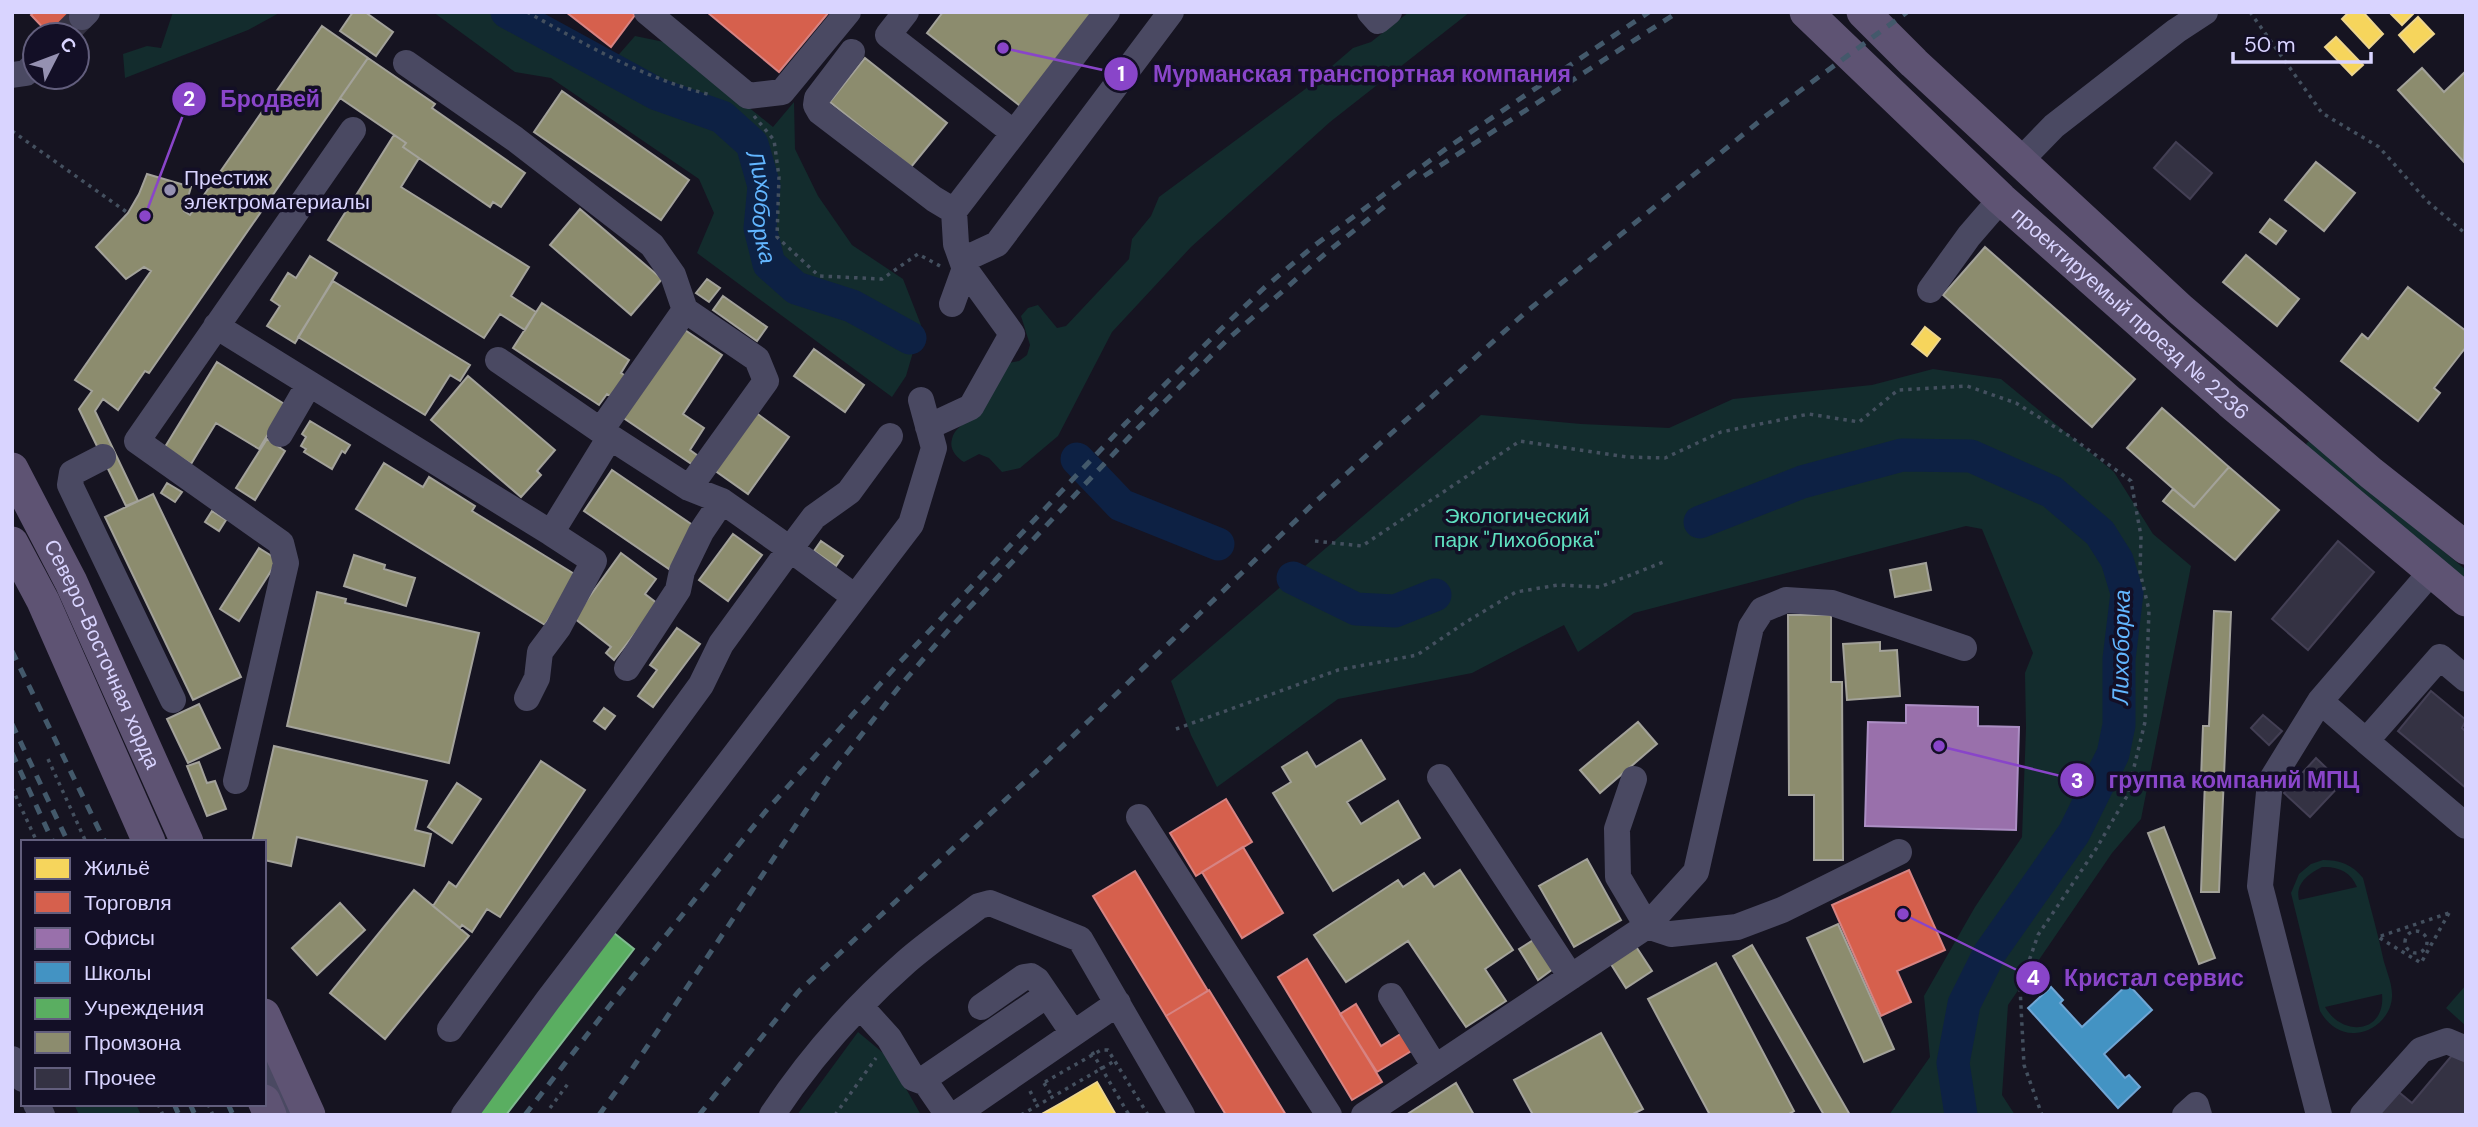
<svg xmlns="http://www.w3.org/2000/svg" width="2478" height="1127" font-family="'DM Sans',sans-serif">
  <style>
    .green { fill: #132c2d; fill-rule: evenodd }
    .homes { fill: #f6d55c; stroke: #edd58d; stroke-width: 2 }
    .shops { fill: #d6604d; stroke: #d78382; stroke-width: 2 }
    .offices { fill: #9970ab; stroke: #ac8ec4; stroke-width: 2 }
    .schools { fill: #4393c3; stroke: #70a6d5; stroke-width: 2 }
    .public { fill: #5aae61; stroke: #80b990; stroke-width: 2 }
    .industry { fill: #8c8c6e; stroke: #a3a29a; stroke-width: 2 }
    .lines { fill: none; stroke-linecap: round; stroke-linejoin: round }
    .river { stroke: #0d2144; stroke-width: 33 }
    .building { fill: #343243; stroke: #433f54; stroke-width: 2 }
    .minor-tunnel { stroke: #333142; stroke-width: 26; stroke-dasharray: 26 13; stroke-linecap: butt }
    .path { stroke: #44505f; stroke-width: 3.5; stroke-dasharray: 3.5 5; stroke-linecap: butt }
    .minor { stroke: #4a4962; stroke-width: 26 }
    .major { stroke: #5e5373; stroke-width: 33 }
    .rail { stroke: #43596b; stroke-width: 5; stroke-dasharray: 10 9; stroke-linecap: butt }
    .major-bridge { stroke: #5e5373; stroke-width: 33 }
    .poi-dot { fill: #9591b1; stroke: #130f26; stroke-width: 2.5 }
    .labels { text-anchor: middle; dominant-baseline: central; stroke-width: 7; stroke-linejoin: round; paint-order: stroke }
    .poi-label { font-size: 21px; fill: #d9d4ff; stroke: #130f26; text-anchor: start }
    .street-label { font-size: 21px; fill: #d9d4ff; stroke: #130f26 }
    .park-label { font-size: 21px; fill: #5fe0c0; stroke: #130f26 }
    .water-label { font-size: 23px; font-style: italic; fill: #62b6ff; stroke: #130f26 }
    .leader { fill: none; stroke: #8945c9; stroke-width: 2.5 }
    .callout-dot { fill: #8945c9; stroke: #130f26; stroke-width: 2.5 }
    .mark-label { font-size: 21px; text-anchor: middle; font-weight: bold; fill: #fff }
    .callout-label { font-size: 23px; text-anchor: middle; font-weight: bold; fill: #8945c9; stroke: #130f26; stroke-width: 7; stroke-linejoin: round; paint-order: stroke }
  </style>
  <rect width="100%" height="100%" fill="#161421"/>
  <path class="green" d="M173 12H281L248 30 125 78 123 54 147 46 161 48Z
    M433 12H541L614 60 635 36 669 43 773 127 794 102 795 149 818 196 852 245 903 279 921 325 906 376 892 397 697 253 714 213 699 179 551 78 515 72Z
    M1409 12H1470L1330 122 1191 247 1112 332 1058 436 1020 468 1002 472 989 458 979 454 964 462C956 457 949 449 952 439 954 429 963 425 970 418 984 402 995 381 1008 363L1019 361 1027 355 1030 345 1021 316 1028 308 1038 305 1057 328 1066 326 1129 259 1132 239 1151 216 1159 197 1304 90 1353 48 1371 42Z
    M1933 369 2001 379 2114 472 2153 534 2191 566 2141 819 2112 853 2008 1005 2002 1095 2015 1115H1889L1930 1057 1924 996 1975 907 2022 837 2026 728 2025 673 2033 653 1982 529 1966 526 1634 613 1578 652 1564 625 1472 673 1338 699 1217 787 1191 735 1171 681 1481 415 1581 424 1669 428 1733 399 1872 385Z
    M2310 440 2466 570V581L2308 448 2306 444Z
    M2323 860C2339 860 2352 864 2363 878 2370 906 2378 934 2384 962 2387 972 2392 984 2392 994 2393 1014 2375 1032 2355 1033 2340 1034 2327 1024 2320 1011L2291 893 2299 874 2311 864ZM2322 867C2338 866 2351 872 2357 887L2299 900C2295 884 2308 874 2322 867ZM2382 994C2386 1033 2343 1038 2325 1007Z
    M2466 985V1026L2446 1008Z
    M858 1032 888 1057 921 1115H797Z
    M74 1104H136L141 1115H79Z"/>
  <path class="homes" d="M2349 12H2363L2383 34 2369 48 2342 19Z
    M2389 12H2415L2402 25Z
    M2418 17 2434 34 2414 52 2399 35Z
    M2336 37 2363 65 2352 75 2325 47Z
    M1925 327 1940 339 1927 356 1912 344Z
    M1097 1082 1116 1115H1040L1063 1102Z"/>
  <path class="shops" d="M34 12H78L89 23 76 35H59L53 29 48 33 31 15Z
    M566 12H631L635 15 611 47Z
    M707 12H829L779 72Z
    M1226 799 1252 842 1196 876 1170 833Z
    M1243 847 1283 913 1242 938 1202 872Z
    M1909 870 1945 950 1897 971 1911 1002 1881 1016 1832 905Z
    M1135 871 1208 991 1166 1016 1093 896Z
    M1307 959 1382 1082 1352 1100 1278 977Z
    M1209 990 1286 1115H1226L1166 1016Z
    M1356 1004 1381 1046 1402 1033 1413 1050 1377 1072 1340 1014Z"/>
  <path class="offices" d="M1906 705 1978 707V726L2019 727 2016 830 1865 826 1868 722 1906 723Z"/>
  <path class="schools" d="M2128 984 2152 1010 2104 1054 2125 1078 2129 1075 2140 1087 2118 1108 2028 1008 2051 987 2063 1000 2060 1003 2082 1027Z"/>
  <path class="public" d="M614 933 634 949 506 1115H474Z"/>
  <path class="industry" d="M353 12H365L393 32 376 56 340 31Z
    M943 12H1099L1024 109 927 33Z
    M322 26 368 58 149 373 145 371 118 410 103 399 95 411 138 501 126 506 79 409 92 391 75 380 151 271 144 267 126 279 96 247 128 213 139 194 147 174 191 187 184 211 190 215Z
    M368 58 435 104 432 108 525 173 501 207 493 202 490 207 403 147 406 143 340 98Z
    M865 58 947 123 911 167 830 102Z
    M2422 68 2444 92 2466 71 2464 162 2398 90Z
    M562 91 689 180 661 220 534 132Z
    M394 135 406 143 403 147 419 158 401 187 529 267 511 296 536 312 525 330 500 314 484 338 328 240Z
    M2316 162 2355 193 2324 231 2285 200Z
    M580 209 662 279 631 315 550 245Z
    M2270 219 2286 231 2276 244 2260 232Z
    M1985 247 2135 379 2092 427 1943 295Z
    M2246 255 2299 299 2277 326 2223 282Z
    M310 256 337 273 295 343 267 326 280 306 271 300 288 273 296 278Z
    M707 279 720 288 709 302 696 293Z
    M333 281 470 365 460 381 450 375 425 415 298 337Z
    M2408 287 2466 331V347L2434 388 2440 393 2418 421 2341 361 2362 334 2368 339Z
    M723 296 767 327 757 341 713 310Z
    M542 303 629 360 621 373 629 378 615 399 607 394 599 405 513 348Z
    M682 328 722 355 683 414 704 428 690 450 701 458 696 467 622 417Z
    M814 349 864 385 845 412 794 376Z
    M217 362 286 405 259 449 216 423 191 464 165 447Z
    M468 376 555 450 537 471 541 475 521 497 431 420Z
    M2162 408 2229 467 2194 507 2127 448Z
    M755 412 789 437 748 494 714 470Z
    M310 421 350 445 345 453 342 451 332 469 304 452 306 449 301 446 306 437 302 434Z
    M267 439 285 451 255 500 236 488Z
    M384 463 423 487 429 477 475 506 472 511 576 575 545 625 356 509Z
    M2229 467 2279 510 2235 560 2163 501 2173 489 2194 507Z
    M612 470 697 528 669 569 584 511Z
    M167 483 182 492 175 502 161 493Z
    M153 494 241 677 193 700 105 517Z
    M212 511 226 520 219 531 205 522Z
    M733 534 762 555 728 601 699 580Z
    M821 541 843 556 836 566 814 551Z
    M259 548 278 560 239 621 220 609Z
    M621 553 656 579 645 594 658 604 614 660 606 653 611 647 574 618Z
    M354 555 385 565 384 569 415 578 406 606 344 586Z
    M1926 563 1931 590 1895 597 1890 570Z
    M317 592 346 599 345 603 479 633 449 763 287 726Z
    M2214 611 2231 612 2219 892H2201L2205 780 2201 779 2203 726H2209Z
    M1788 615H1831V682H1842L1843 860H1814V795H1789Z
    M677 628 700 644 653 707 638 696 657 670 650 665Z
    M1880 642V651L1897 650 1900 696 1847 700 1843 644Z
    M199 704 220 748 188 763 167 719Z
    M604 708 615 716 605 729 594 721Z
    M1638 722 1657 744 1600 793 1580 770Z
    M1361 740 1385 779 1347 802 1361 824 1398 801 1420 838 1333 891 1273 793 1291 782 1282 767 1307 752 1316 767Z
    M274 746 427 781 415 830 431 834 424 866 297 837 291 866 264 860V842H252Z
    M541 761 585 790 500 917 487 909 472 932 462 925 460 928 433 906 449 882 456 887Z
    M199 762 207 783 215 781 226 809 207 816 187 766Z
    M457 783 481 799 452 843 428 827Z
    M2164 827 2215 958 2199 964 2148 833Z
    M1587 859 1621 920 1574 947 1539 886Z
    M1460 870 1513 950 1485 969 1506 1001 1466 1027 1408 941 1346 982 1314 935 1398 880 1403 887 1424 873 1434 887Z
    M414 890 469 936 385 1039 330 993Z
    M340 903 365 930 317 975 292 948Z
    M1838 924 1894 1049 1864 1062 1807 938Z
    M1535 939 1553 969 1538 980 1519 949Z
    M1635 945 1652 971 1626 988 1609 961Z
    M1752 945 1850 1115H1824L1733 956Z
    M1716 963 1794 1111 1787 1115H1710L1648 999Z
    M1601 1033 1643 1109 1631 1115H1533L1514 1080Z
    M1456 1083 1474 1115H1406Z"/>
  <g class="lines">
    <g class="river">
      <path id="s1" d="M507 12 657 94 722 117 752 144 764 186 760 228 769 264 796 288 852 306 910 338"/>
      <path d="M1077 459 1121 505 1218 544"/>
      <path d="M1700 522 1802 482 1902 455 1971 456 2052 492 2100 533 2117 560 2127 593 2119 659V725L2113 754 2074 833 1989 954 1964 1004 1953 1063 1961 1115"/>
      <path d="M1293 578 1356 609 1395 611 1435 595"/>
    </g>
  </g>
  <path class="building" d="M2176 142 2212 173 2190 199 2154 168Z
    M2338 541 2374 572 2308 650 2272 619Z
    M2431 691 2466 720 2462 728 2466 732V788L2398 731Z
    M2263 715 2282 731 2269 745 2251 728Z
    M2316 758 2342 783 2310 817 2284 793Z
    M2454 1053 2466 1063V1115H2373L2395 1089 2412 1103Z"/>
  <g class="lines">
    <path class="minor-tunnel" d="M64 35 82 17"/>
    <path class="path" d="M527 12C588 46 643 78 711 95
      M2250 12 2322 113 2379 147 2427 201 2466 234
      M754 116 774 140 779 177 777 237 819 276 882 279 918 254 940 266
      M12 131 128 213
      M1315 541 1362 546 1520 441 1627 457 1665 458 1721 432 1809 414 1859 422 1898 390 1967 386 2016 403 2071 437 2131 481 2141 536 2140 572 2149 610 2145 722 2127 796 2096 849 2038 935 2020 987 2024 1065 2042 1115
      M1176 729 1338 670 1417 655 1466 622 1516 592 1558 585 1600 587 1666 561
      M48 759 86 842
      M12 788 37 842
      M2449 913 2421 963 2378 937Z
      M2405 942a11 11 0 1 1 22 0a11 11 0 1 1-22 0Z
      M1092 1052 1129 1115
      M1045 1082 1101 1050H1108L1148 1115
      M1044 1083 1052 1096
      M1030 1091 1037 1105
      M158 1104 163 1115
      M208 1104 213 1115
      M550 1108 570 1081
      M835 1115 876 1058
      M1021 1115 1116 1060"/>
    <path class="minor" d="M647 12 748 96 782 92 848 12
      M906 12 888 35 1014 133
      M1370 12 1378 21 1389 12
      M82 17 87 12
      M852 52 817 98 816 105 820 112 934 199 954 211
      M406 63 515 139 652 245 673 275 685 310 757 359 766 381 689 488
      M12 75 26 73 35 64
      M2021 160 2054 126 2176 31 2205 12
      M1930 290 1969 236 2001 199
      M952 304 969 257 997 244 1171 12
      M216 326 551 533 610 437
      M498 360 610 437 689 488 722 501 790 549 814 517 849 492 890 436
      M928 427 971 407 1012 334 965 269 956 244 954 211 1107 12
      M601 430 685 310
      M280 434 309 384
      M103 457 72 473 70 485 173 700
      M627 668 678 590 682 571 701 532 722 501
      M2466 679 2440 657 2366 741 2466 826
      M527 698 537 678 540 652 558 628 594 561 551 533
      M2320 701 2366 741
      M1440 777 1571 977
      M1634 779 1617 829 1618 877 1647 926 1671 934 1737 927 1782 910 1899 852
      M236 781 286 563 281 543 137 441 353 130
      M1139 817 1329 1115
      M1391 996 1435 1067
      M860 1006 889 1038 913 1078 921 1081 1047 995
      M981 1007 1024 977 1031 976 1037 980 1073 1033
      M450 1029 701 685 721 644 790 549 855 597
      M264 1056 290 1115
      M12 1059 23 1079
      M924 1080 948 1115
      M36 1104 42 1115
      M464 1115 548 1000 911 524 934 448 921 400
      M772 1115C809 1059 856 1006 906 962 929 942 955 924 979 906L990 903 1080 939 1182 1115
      M955 1115 1118 1003
      M1364 1115 1647 926 1696 872 1751 627 1762 610 1786 600 1832 603 1964 648
      M2185 1115 2196 1105 2199 1115
      M2319 1115 2260 886 2270 782 2320 701 2432 571
      M2363 1115 2421 1050 2447 1041 2466 1049"/>
    <g class="major">
      <path id="s2" d="M1806 12 2001 199 2230 402 2466 600"/>
      <path d="M1863 12 1914 63 2181 310 2371 473 2466 548"/>
      <path id="s3" d="M12 469 71 582 187 842"/>
      <path d="M12 543 43 601 149 842"/>
      <path d="M264 1101 270 1115"/>
    </g>
    <path class="rail" d="M1424 176 1678 12
      M12 651 105 842
      M12 724 68 842
      M12 753 53 842
      M174 1104 179 1115
      M190 1104 195 1115
      M228 1104 233 1115
      M525 1115 614 1000 765 812 899 663 1126 423 1221 329 1264 288 1315 245 1447 148 1649 12
      M599 1115 632 1069 829 776 899 687 952 626 1135 431 1227 340 1326 253 1390 202
      M699 1115 799 991 1043 765 1314 503 1526 312 1767 115 1907 12"/>
    <path class="major-bridge" d="M264 1015 309 1115"/>
  </g>
  <circle class="poi-dot" cx="170" cy="190" r="7"/>
  <g class="labels">
    <g class="poi-label">
      <text x="184" y="178">Престиж<tspan x="184" dy="24">электроматериалы</tspan></text>
    </g>
    <g class="street-label">
      <text stroke="none"><textPath href="#s2" startOffset="443">проектируемый проезд № 2236</textPath></text>
      <text stroke="none"><textPath href="#s3" startOffset="206">Северо-Восточная хорда</textPath></text>
    </g>
    <g class="park-label">
      <text x="1517" y="516">Экологический<tspan x="1517" dy="24">парк "Лихоборка"</tspan></text>
    </g>
    <g class="water-label">
      <text stroke="none"><textPath href="#s1" startOffset="345">Лихоборка</textPath></text>
      <text transform="translate(2121 647) rotate(-89)">Лихоборка</text>
    </g>
  </g>
  <path class="leader" d="M1003 48L1121 74M145 216L189 99M1939 746L2077 780M1903 914L2033 978"/>
  <g class="callout-dot">
    <circle cx="1003" cy="48" r="7"/>
    <circle cx="145" cy="216" r="7"/>
    <circle cx="1939" cy="746" r="7"/>
    <circle cx="1903" cy="914" r="7"/>
    <circle cx="1121" cy="74" r="18"/>
    <circle cx="189" cy="99" r="18"/>
    <circle cx="2077" cy="780" r="18"/>
    <circle cx="2033" cy="978" r="18"/>
  </g>
  <g class="mark-label">
    <text x="1121" y="81">1</text>
    <text x="189" y="106">2</text>
    <text x="2077" y="788">3</text>
    <text x="2033" y="985">4</text>
  </g>
  <g class="callout-label">
    <text x="1362" y="82">Мурманская транспортная компания</text>
    <text x="270" y="107">Бродвей</text>
    <text x="2234" y="788">группа компаний МПЦ</text>
    <text x="2154" y="986">Кристал сервис</text>
  </g>
  <rect width="2478" height="1127" fill="none" stroke="#d9d4ff" stroke-width="28"/>
  <rect x="21" y="840" width="245" height="266" fill="#130f26" stroke="#625e7d" stroke-width="2"/>
  <rect x="35" y="858" width="35" height="21" fill="#f6d55c" stroke="#625e7d" stroke-width="2"/>
  <text x="84" y="875" font-size="21" fill="#d9d4ff">Жильё</text>
  <rect x="35" y="892" width="35" height="21" fill="#d6604d" stroke="#625e7d" stroke-width="2"/>
  <text x="84" y="910" font-size="21" fill="#d9d4ff">Торговля</text>
  <rect x="35" y="928" width="35" height="21" fill="#9970ab" stroke="#625e7d" stroke-width="2"/>
  <text x="84" y="945" font-size="21" fill="#d9d4ff">Офисы</text>
  <rect x="35" y="962" width="35" height="21" fill="#4393c3" stroke="#625e7d" stroke-width="2"/>
  <text x="84" y="980" font-size="21" fill="#d9d4ff">Школы</text>
  <rect x="35" y="998" width="35" height="21" fill="#5aae61" stroke="#625e7d" stroke-width="2"/>
  <text x="84" y="1015" font-size="21" fill="#d9d4ff">Учреждения</text>
  <rect x="35" y="1032" width="35" height="21" fill="#8c8c6e" stroke="#625e7d" stroke-width="2"/>
  <text x="84" y="1050" font-size="21" fill="#d9d4ff">Промзона</text>
  <rect x="35" y="1068" width="35" height="21" fill="#343243" stroke="#625e7d" stroke-width="2"/>
  <text x="84" y="1085" font-size="21" fill="#d9d4ff">Прочее</text>
  <g transform="translate(56 56) rotate(48)"><circle r="33" fill="#130f26" stroke="#625e7d" stroke-width="2"/>
  <path d="M0-5L12 26L0 18L-12 26Z" fill="#9591b1"/>
  <text y="-10" font-size="19" font-weight="bold" text-anchor="middle" fill="#d9d4ff">С</text>
  </g>
  <path d="M2233 52v10h138v-10" fill="none" stroke="#d9d4ff" stroke-width="3.5"/>
  <text x="2244" y="52" font-size="21" fill="#d9d4ff" stroke="#130f26" stroke-width="5" paint-order="stroke">50 m</text>
</svg>
